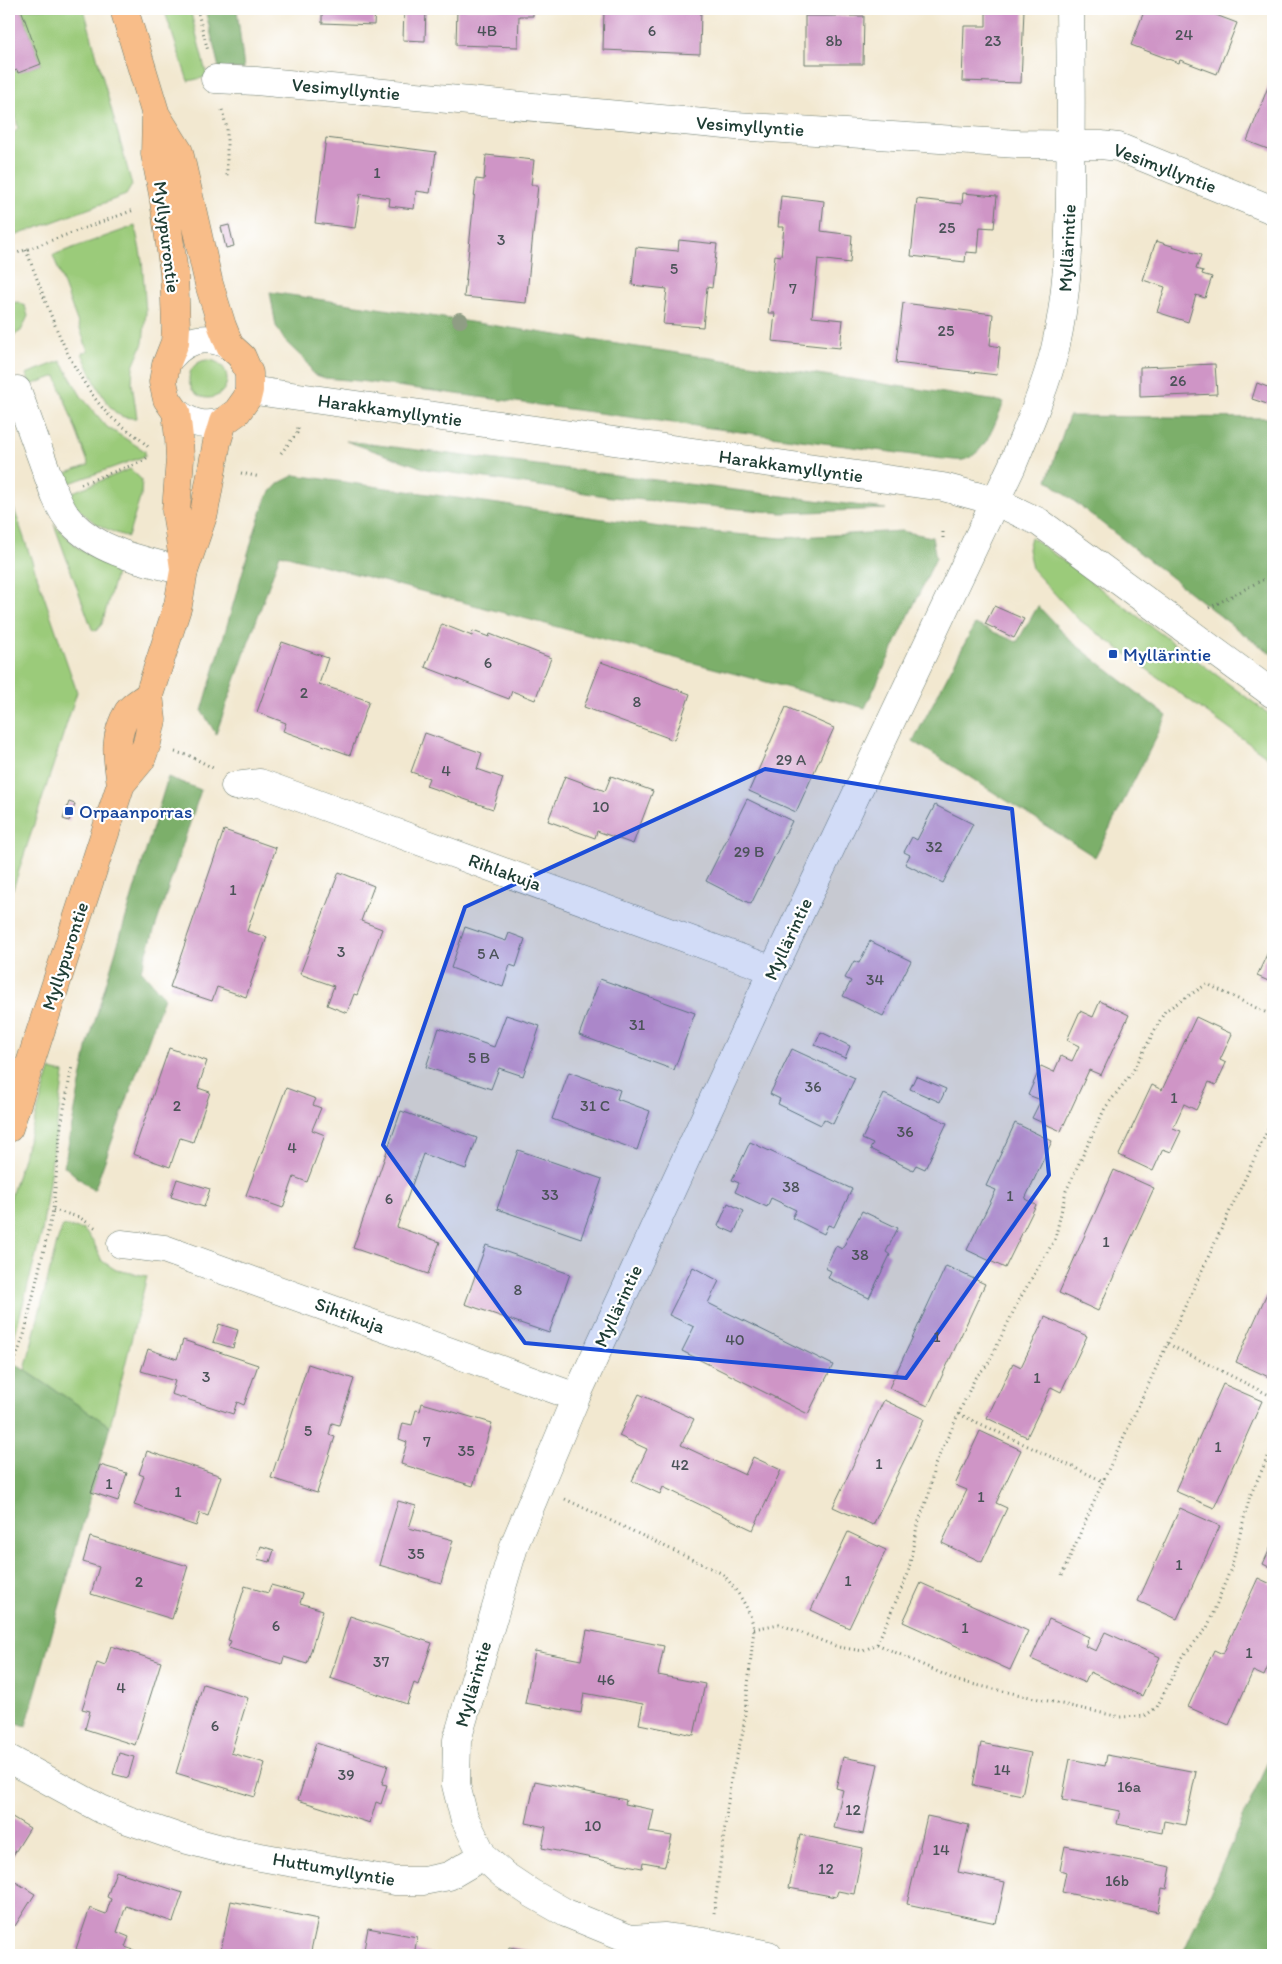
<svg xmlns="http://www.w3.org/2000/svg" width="1282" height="1964" font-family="Itim,sans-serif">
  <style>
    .green { fill: #9bcb7a; stroke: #5d8457 }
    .forest { fill: #7caf6a; stroke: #4e764f }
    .building { fill: #cf95c6 }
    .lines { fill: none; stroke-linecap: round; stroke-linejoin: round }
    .minor-casing { stroke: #69796b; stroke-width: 29 }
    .major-casing { stroke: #69796b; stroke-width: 29 }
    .path { stroke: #69796b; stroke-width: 3; stroke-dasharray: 1 4; stroke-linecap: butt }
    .minor { stroke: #fff; stroke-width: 28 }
    .major { stroke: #f8bd89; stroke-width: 28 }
    .tree { fill: #8f9d84 }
    .marked { fill: #1d4ed8; fill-opacity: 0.2; stroke: #1d4ed8; stroke-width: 4; stroke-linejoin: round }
    .transit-dot { fill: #1a4fb4; stroke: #fff; stroke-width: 2 }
    .labels { text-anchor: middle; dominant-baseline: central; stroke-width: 4.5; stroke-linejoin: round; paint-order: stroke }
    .number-label { font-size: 16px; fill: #4b5358 }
    .street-label { font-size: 19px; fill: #1f3d34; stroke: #fff }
    .transit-label { font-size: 19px; fill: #164399; stroke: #fff; text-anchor: start }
  </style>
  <rect width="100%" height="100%" fill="#fff"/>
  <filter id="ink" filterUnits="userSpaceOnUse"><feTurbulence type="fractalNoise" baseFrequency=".02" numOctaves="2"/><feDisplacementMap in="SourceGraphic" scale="10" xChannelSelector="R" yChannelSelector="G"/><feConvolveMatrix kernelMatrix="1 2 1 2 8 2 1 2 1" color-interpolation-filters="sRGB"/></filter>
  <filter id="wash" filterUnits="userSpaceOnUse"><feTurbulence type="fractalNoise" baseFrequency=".0096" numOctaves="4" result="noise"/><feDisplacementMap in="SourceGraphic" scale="20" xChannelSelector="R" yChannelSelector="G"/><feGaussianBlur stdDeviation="1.12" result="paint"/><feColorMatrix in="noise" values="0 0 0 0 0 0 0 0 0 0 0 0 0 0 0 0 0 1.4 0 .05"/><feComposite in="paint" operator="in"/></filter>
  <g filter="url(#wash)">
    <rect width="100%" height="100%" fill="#f2e8d0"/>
    <path class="green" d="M21 9H84L132 185 126 195 9 238V139L18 128 12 100 9 95V73L17 70 19 72 41 64Z
      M164 9H190L207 77 188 81Z
      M135 226 142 260 146 312 143 343 133 367 132 383 137 418C132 418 125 418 121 416 105 409 89 369 82 353L88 351 53 255Z
      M19 302 25 306 28 316 21 331 9 338V303Z
      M189 379a19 19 0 1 1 38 0a19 19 0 1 1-38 0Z
      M61 361 81 396 107 427 145 451V456L67 484 64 474 89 465 56 376 31 385 26 374Z
      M130 469 142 480 141 495 128 537C102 529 82 518 68 494Z
      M13 506 77 692 13 889H9V507Z
      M54 524 79 549 117 570 102 624 96 631 92 629Z
      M1031 537 1273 717V761L1078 619 1032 569 1028 549Z
      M50 1070 64 1073 42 1232 9 1357V1203Z
      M63 1226 84 1230 94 1243 102 1261 116 1270 147 1276 110 1426 25 1370 57 1242Z"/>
    <path class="forest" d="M205 9H237L244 69 219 68Z
      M270 292 1004 402C996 420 986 455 963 460 957 461 949 459 943 459L359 381 325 378 313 374 307 362 285 341 276 326Z
      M1069 416 1273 418V655L1238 630 1047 480Z
      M346 441 886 509 782 513 612 497 426 469Z
      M295 475 674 529 782 538 901 531 932 537 936 558 865 708 280 554 216 734 202 711 254 533 267 496 279 483Z
      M1038 606 1071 641 1167 716 1095 857 913 741 975 624 1017 642Z
      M168 777 201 790 141 970 164 997 94 1191 64 1166 88 1044Z
      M9 1360 110 1426 26 1726 9 1720Z
      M1273 1750V1955H1182L1262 1775Z"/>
    <g id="blocks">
      <path class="building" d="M9 9H21L41 64 18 73 17 70 9 73Z
        M322 9H375L374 25 322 23Z
        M404 9H426L425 41 403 40Z
        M457 9H533V16H519L518 47 456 45Z
        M604 9H701L700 54 603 50Z
        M986 9H1024L1021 83 962 81 964 26H986Z
        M1145 9H1200L1237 23 1217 74 1180 60 1179 63 1131 45Z
        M805 16H864L863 64H805Z
        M1273 74V151L1247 141Z
        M326 138 436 152 430 193 416 191 414 209 389 206 390 198 360 194 355 228 315 223Z
        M486 155 534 160 531 185H538L526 303 464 297 476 179 484 180Z
        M963 193 997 196 994 228 980 227 978 253 966 252 965 262 911 256 917 199 962 204Z
        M781 196 824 201 821 231 852 235 850 263 818 259 812 317 843 320 840 348 772 341 775 313H768L775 255 781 256 784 227H778Z
        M229 225 234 246 226 248 221 227Z
        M679 240 717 244 712 288 707 287 703 327 663 324 667 289 632 285 636 247 678 251Z
        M1156 241 1201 255 1196 269 1203 271 1202 274 1212 277 1205 298 1196 295 1188 322 1157 312 1165 287 1143 280Z
        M903 303 993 314 990 345 1000 347 997 375 896 363Z
        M1215 364 1217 394 1140 397V367Z
        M1257 383 1273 389V406L1252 399Z
        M994 606 1024 619 1014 638 985 624Z
        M442 624 472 636 473 631 489 637 490 634 551 658 535 700 512 691 509 699 425 667Z
        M282 642 328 658 319 684 369 701 350 755 283 731 286 723 257 712Z
        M601 662 690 694 674 740 584 707Z
        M786 707 834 728 796 812 749 791Z
        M425 733 482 753 477 769 503 778 493 809 426 786 429 778 411 772Z
        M565 776 605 791 611 776 653 791 633 844 597 831 595 838 548 821Z
        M747 799 792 821 751 904 706 881Z
        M69 802 75 804 69 821 63 819Z
        M935 805 973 824 943 883 905 864 910 855 904 852 912 837 917 840Z
        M224 830 276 848 247 931 267 937 246 997 217 987 212 1001 170 987Z
        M339 872 374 886 361 921 382 929 357 995 354 994 347 1013 327 1005 334 986 300 974Z
        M465 927 506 941 509 933 525 939 516 967 510 965 503 987 451 968Z
        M870 941 911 961 883 1016 843 996 851 981 845 978 854 961 859 963Z
        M1273 941V983L1257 976Z
        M600 979 695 1013 674 1070 579 1035Z
        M1100 1001 1129 1015 1101 1075 1089 1070 1061 1131 1032 1118 1041 1100 1028 1095 1041 1066 1054 1072 1061 1056 1072 1061 1079 1046 1067 1040 1080 1011 1093 1017Z
        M506 1015 540 1026 523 1076 499 1068 491 1089 426 1067 439 1028 494 1047Z
        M1196 1017 1232 1034 1220 1060 1226 1063 1216 1085 1209 1082 1196 1110 1184 1104 1173 1128 1181 1131 1171 1152 1163 1149 1153 1171 1119 1155 1152 1085 1162 1090Z
        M821 1032 850 1046 845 1058 815 1045Z
        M169 1048 207 1061 198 1088 210 1092 193 1142 180 1138 170 1167 133 1154Z
        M792 1049 855 1078 833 1124 824 1119 821 1125 778 1104 780 1099 770 1094Z
        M569 1072 620 1090 617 1099 650 1111 637 1150 552 1119Z
        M916 1076 946 1089 940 1102 910 1089Z
        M286 1088 316 1099 313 1105 321 1108 312 1130 325 1135 307 1182 294 1177 283 1208 246 1195Z
        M884 1094 947 1123 925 1169 916 1165 913 1170 870 1149 873 1144 862 1139Z
        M401 1111 477 1138 466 1169 423 1154 397 1227 440 1242 428 1274 353 1248Z
        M1015 1123 1052 1141 1025 1199 1036 1205 1005 1268 967 1250 996 1190 986 1186Z
        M750 1142 852 1189 834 1227 828 1225 824 1234 792 1218 796 1210 771 1198 767 1207 735 1192 739 1183 732 1180Z
        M518 1150 602 1179 581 1238 497 1209Z
        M1114 1170 1154 1188 1098 1311 1059 1293Z
        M177 1179 210 1189 204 1207 171 1197Z
        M728 1203 744 1211 734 1233 718 1226Z
        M862 1211 898 1228 886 1252 890 1255 869 1298 828 1278 831 1271 825 1268 836 1246 842 1249Z
        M486 1245 570 1274 549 1333 465 1304Z
        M946 1266 985 1284 928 1406 889 1388Z
        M693 1267 719 1281 708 1303 833 1365 808 1414 682 1351 694 1327 669 1315Z
        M1273 1280V1379L1236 1362Z
        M1045 1317 1087 1336 1061 1392 1051 1387 1027 1437 987 1418 1013 1363 1021 1367Z
        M219 1324 238 1330 233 1348 213 1342Z
        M183 1340 258 1365 244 1405 237 1402 233 1414 171 1394 175 1381 141 1371 148 1349 177 1359Z
        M308 1364 354 1379 339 1425 332 1423 329 1435 335 1437 317 1493 271 1478Z
        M1223 1384 1262 1401 1214 1508 1175 1491Z
        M639 1394 694 1419 681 1445 745 1475 753 1457 781 1470 753 1530 663 1487 660 1494 632 1481 647 1449 619 1436Z
        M884 1400 924 1419 873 1525 833 1507Z
        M422 1403 492 1423 473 1486 401 1464 407 1442 399 1439 403 1423 412 1425 416 1410 420 1411Z
        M980 1431 1021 1450 996 1503 1007 1508 982 1562 942 1543 967 1490 955 1485Z
        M147 1451 221 1476 208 1516 200 1513 196 1526 134 1505 144 1476 139 1474Z
        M100 1465 127 1473 118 1501 91 1492Z
        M398 1501 416 1506 409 1528 453 1540 441 1583 379 1565Z
        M1180 1508 1220 1526 1177 1619 1138 1601Z
        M848 1532 886 1550 849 1628 811 1610Z
        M90 1537 188 1566 172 1619 91 1594 99 1567 83 1562Z
        M1273 1542V1569L1263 1564Z
        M261 1546 274 1550 270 1562 257 1559Z
        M1258 1578 1273 1585V1655L1264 1676 1253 1671 1229 1725 1188 1707 1214 1650 1223 1654Z
        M921 1583 1028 1631 1010 1670 903 1622Z
        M271 1585 303 1594 300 1603 323 1610 307 1664 284 1657 282 1664 228 1648 231 1641 228 1640 245 1586 268 1593Z
        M350 1616 432 1643 418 1685 414 1683 407 1704 330 1678Z
        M1049 1619 1089 1637 1085 1646 1096 1651 1105 1632 1160 1657 1142 1696 1090 1672 1085 1683 1031 1659Z
        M587 1630 664 1646 658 1675 705 1684 694 1735 639 1724 643 1704 584 1693 581 1713 525 1703 535 1651 581 1660Z
        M111 1646 161 1662 135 1745 85 1729 90 1711 82 1709 97 1663 105 1666Z
        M203 1684 248 1698 231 1753 265 1763 255 1797 176 1773Z
        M316 1743 388 1765 382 1784 387 1785 381 1804 376 1802 370 1823 298 1800Z
        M981 1743 1031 1753 1022 1795 973 1785Z
        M119 1753 134 1757 128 1778 113 1774Z
        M1107 1755 1196 1772 1185 1825 1164 1821 1162 1833 1117 1824 1120 1811 1062 1800 1070 1759 1105 1766Z
        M843 1757 878 1764 863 1834 834 1828 843 1790 836 1788Z
        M535 1781 626 1800 625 1804 654 1810 649 1832 672 1836 665 1866 643 1862 642 1868 542 1848 546 1827 526 1823Z
        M9 1815 30 1828 9 1862Z
        M927 1816 969 1825 958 1872 1005 1882 996 1923 907 1904Z
        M800 1835 863 1848 854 1894 838 1891 836 1897 789 1888Z
        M1065 1846 1171 1867 1167 1889 1162 1888 1158 1912 1062 1892 1066 1872 1060 1870Z
        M116 1871 183 1893 173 1922 126 1906 117 1932 129 1937 125 1947 148 1955H81L82 1951 76 1949 90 1908 106 1914 111 1899 107 1897Z
        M9 1878 35 1894 15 1926 9 1922Z
        M231 1901 318 1919 310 1955H220Z
        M368 1928 417 1937 415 1950 437 1955H363Z
        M509 1947 532 1951 531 1955H507Z"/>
    </g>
  </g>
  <g filter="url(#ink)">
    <use href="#blocks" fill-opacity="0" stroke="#69796b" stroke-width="1"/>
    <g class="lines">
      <defs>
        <path id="minor" d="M215 79 256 81 736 126 1018 144 1101 145 1118 147 1273 210
          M170 358C186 338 208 334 230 346
          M17 390 55 495C59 504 63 514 71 522 100 553 145 561 184 571
          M249 390 943 487 995 501 1039 522 1273 694
          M176 412C191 424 205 427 223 422
          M235 786 260 783 773 970
          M121 1244 164 1249 576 1397
          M9 1759 101 1809 128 1820 180 1838 233 1852 395 1881H423L449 1876 483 1856 504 1875 531 1893 566 1913 630 1939 664 1937 710 1943 768 1955
          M483 1856 464 1817 456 1785 457 1740 515 1543 576 1397 773 970 1012 466C1028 427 1045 389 1055 349 1067 298 1069 246 1070 194 1071 132 1071 71 1070 9"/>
        <path id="major" d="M156 115 155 154 163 194 174 273 176 327 175 342 166 365 163 382 167 399 176 412 179 438 180 459 176 511 184 568
          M121 784C117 757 113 737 128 712 133 705 143 700 149 695
          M9 1128 121 784 141 760 147 743 152 720 149 695 178 605 184 571 204 513 217 442 223 422 237 412 247 398 249 390V373L242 357 230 346 222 326 209 284 179 152 156 115 124 9"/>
      </defs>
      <use href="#minor" class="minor-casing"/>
      <use href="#major" class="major-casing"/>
      <path class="path" d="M197 9 208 51
        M222 110 227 129V177
        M26 250C48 306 65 364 105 411 116 424 136 433 149 448
        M9 256 134 210
        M281 453 297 433 298 427
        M241 473 260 477
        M81 484 143 461 149 456
        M943 538V529
        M1209 608 1262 580 1273 578
        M175 752 190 756 213 768
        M53 1210 79 1217 96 1228
        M1168 1344 1273 1397
        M9 1377 24 1335 53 1210 61 1125 72 1066
        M959 1414 1103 1481
        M565 1499 723 1574C737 1591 750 1608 754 1629L743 1732 731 1778 714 1913
        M1062 1575 1103 1481 1273 1119
        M754 1629 779 1624 838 1647 863 1651 877 1644 958 1681 1120 1717 1145 1716 1157 1707 1182 1657 1207 1628 1231 1568 1250 1496 1273 1446
        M877 1644 908 1574 917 1526 929 1494 934 1467 975 1378 988 1364 1019 1300 1055 1239 1066 1191 1105 1108 1132 1073 1165 1011 1207 984 1273 1016"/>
      <use href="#minor" class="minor"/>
      <use href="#major" class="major"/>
    </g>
    <circle class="tree" cx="460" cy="320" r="8"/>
  </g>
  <path class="marked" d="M765 769 1012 809 1049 1175 906 1378 525 1343 383 1145 465 907Z"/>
  <g class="transit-dot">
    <rect x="1108" y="649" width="10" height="10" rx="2.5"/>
    <rect x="64" y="806" width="10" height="10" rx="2.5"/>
  </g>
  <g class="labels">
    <g class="number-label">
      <text x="487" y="30">4B</text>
      <text x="652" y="30">6</text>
      <text x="1184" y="34">24</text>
      <text x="834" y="40">8b</text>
      <text x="993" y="40">23</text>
      <text x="377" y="172">1</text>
      <text x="947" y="227">25</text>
      <text x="501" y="239">3</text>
      <text x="674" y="268">5</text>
      <text x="793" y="288">7</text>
      <text x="946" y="330">25</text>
      <text x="1178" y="380">26</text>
      <text x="488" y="662">6</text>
      <text x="304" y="692">2</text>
      <text x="637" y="701">8</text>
      <text x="791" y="759">29 A</text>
      <text x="446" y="770">4</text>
      <text x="601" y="806">10</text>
      <text x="934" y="846">32</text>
      <text x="749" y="851">29 B</text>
      <text x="233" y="889">1</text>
      <text x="341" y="951">3</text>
      <text x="488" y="953">5 A</text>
      <text x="875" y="979">34</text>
      <text x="637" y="1024">31</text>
      <text x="479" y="1057">5 B</text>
      <text x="813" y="1086">36</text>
      <text x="1174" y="1097">1</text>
      <text x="177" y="1105">2</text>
      <text x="595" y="1105">31 C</text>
      <text x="905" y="1131">36</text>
      <text x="292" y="1147">4</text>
      <text x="791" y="1186">38</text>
      <text x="550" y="1194">33</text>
      <text x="1010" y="1195">1</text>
      <text x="389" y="1198">6</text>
      <text x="1106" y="1241">1</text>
      <text x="860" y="1254">38</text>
      <text x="518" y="1289">8</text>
      <text x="937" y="1336">1</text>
      <text x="735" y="1339">40</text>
      <text x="206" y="1376">3</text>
      <text x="1037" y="1377">1</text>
      <text x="308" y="1430">5</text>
      <text x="427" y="1441">7</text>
      <text x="1218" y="1446">1</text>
      <text x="466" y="1450">35</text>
      <text x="879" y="1463">1</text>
      <text x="680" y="1464">42</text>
      <text x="109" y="1483">1</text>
      <text x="178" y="1491">1</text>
      <text x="981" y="1496">1</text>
      <text x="416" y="1553">35</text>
      <text x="1179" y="1564">1</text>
      <text x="848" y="1580">1</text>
      <text x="139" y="1581">2</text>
      <text x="276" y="1625">6</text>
      <text x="965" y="1627">1</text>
      <text x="1249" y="1652">1</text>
      <text x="381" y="1661">37</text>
      <text x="606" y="1679">46</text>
      <text x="121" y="1687">4</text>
      <text x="215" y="1725">6</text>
      <text x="1002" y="1769">14</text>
      <text x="346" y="1774">39</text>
      <text x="1129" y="1786">16a</text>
      <text x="853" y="1809">12</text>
      <text x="593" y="1825">10</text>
      <text x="941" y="1849">14</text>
      <text x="826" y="1868">12</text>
      <text x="1117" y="1880">16b</text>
    </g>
    <g class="street-label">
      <text transform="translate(346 89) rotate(5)">Vesimyllyntie</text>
      <text transform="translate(750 126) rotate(4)">Vesimyllyntie</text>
      <text transform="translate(1165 168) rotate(21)">Vesimyllyntie</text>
      <text transform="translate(167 237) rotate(83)">Myllypurontie</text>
      <text transform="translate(1067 248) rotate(-87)">Myllärintie</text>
      <text transform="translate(390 410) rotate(8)">Harakkamyllyntie</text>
      <text transform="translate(791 466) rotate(8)">Harakkamyllyntie</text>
      <text transform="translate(505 872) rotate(20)">Rihlakuja</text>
      <text transform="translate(788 939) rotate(-65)">Myllärintie</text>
      <text transform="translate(65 956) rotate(-72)">Myllypurontie</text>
      <text transform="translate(618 1306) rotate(-65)">Myllärintie</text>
      <text transform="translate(350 1315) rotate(20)">Sihtikuja</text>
      <text transform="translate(473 1684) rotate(-74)">Myllärintie</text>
      <text transform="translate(334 1869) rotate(10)">Huttumyllyntie</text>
    </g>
    <g class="transit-label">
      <text x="1123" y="654">Myllärintie</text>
      <text x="79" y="811">Orpaanporras</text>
    </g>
  </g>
  <rect width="1282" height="1964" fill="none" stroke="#fff" stroke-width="30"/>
</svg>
